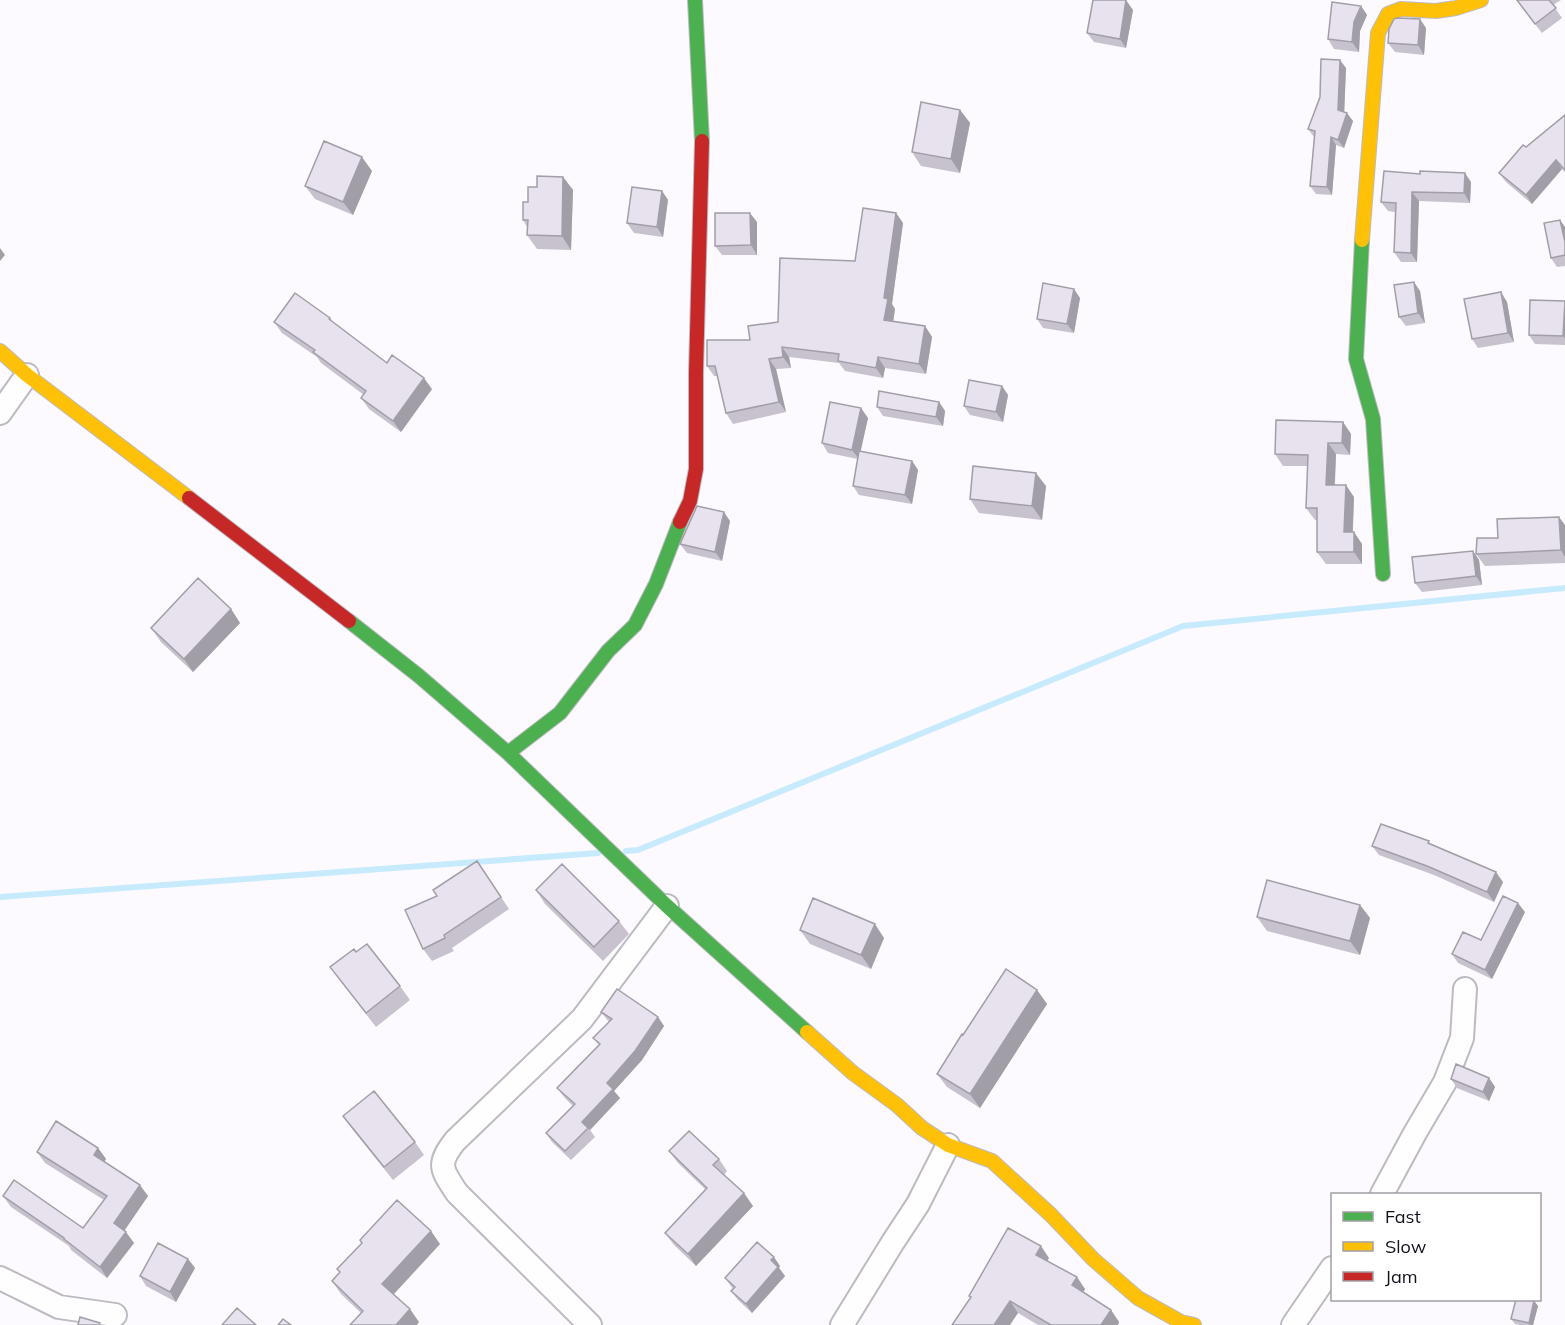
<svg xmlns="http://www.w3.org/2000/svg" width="1565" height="1325" font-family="Mulish,sans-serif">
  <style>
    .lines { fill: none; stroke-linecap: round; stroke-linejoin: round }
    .stream { stroke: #c7ebfd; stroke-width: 6 }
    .street-casing { stroke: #bdbac2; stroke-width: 26 }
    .fast-casing { stroke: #bdbac2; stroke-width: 16 }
    .slow-casing { stroke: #bdbac2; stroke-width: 16 }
    .jam-casing { stroke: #bdbac2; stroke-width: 16 }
    .street { stroke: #fffeff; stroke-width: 22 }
    .fast { stroke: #4caf50; stroke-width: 14 }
    .slow { stroke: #ffc107; stroke-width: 14 }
    .jam { stroke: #c62828; stroke-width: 14 }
    .wall { fill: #c7c2cd }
    .shaded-wall { fill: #a29ea7 }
    .building { fill: #e7e2ee; stroke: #a29ea7; stroke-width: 1.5 }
  </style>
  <rect width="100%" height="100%" fill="#fcfafe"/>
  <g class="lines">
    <path class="stream" d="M626 851 638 850 1183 626 1565 588
      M0 897 598 853"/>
    <defs>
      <path id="street" d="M0 413 27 375
        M1382 1194 1415 1133 1445 1082 1462 1038 1465 989
        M0 1278 59 1307 115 1315
        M590 1325 457 1193C442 1170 436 1165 455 1141L582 1019 667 906
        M842 1325 893 1242 918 1204 948 1145
        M1293 1325 1332 1268"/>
      <path id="fast" d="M695 0 702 141
        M1362 240 1356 359 1373 419 1383 574
        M349 621 419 676 508 753 667 906 807 1032
        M508 753 560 713 608 651 635 625 656 584 680 522"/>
      <path id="slow" d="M1362 240 1378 33 1388 14 1401 9 1436 11 1456 8 1481 0
        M0 351 27 375 189 498
        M807 1032 853 1073 897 1105 922 1128 948 1145 992 1161 1051 1215 1093 1259 1138 1298 1181 1322 1194 1325"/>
      <path id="jam" d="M189 498 349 621
        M680 522 690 501 696 469V372L702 141"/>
    </defs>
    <use href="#street" class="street-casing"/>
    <use href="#fast" class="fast-casing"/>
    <use href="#slow" class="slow-casing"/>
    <use href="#jam" class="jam-casing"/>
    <use href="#street" class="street"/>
    <use href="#fast" class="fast"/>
    <use href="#slow" class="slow"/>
    <use href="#jam" class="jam"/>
  </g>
  <path class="wall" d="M1516 0H1561L1553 5 1562 18 1542 33Z
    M1361 6 1367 15 1360 31 1359 52 1334 49 1328 39Z
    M1133 10 1126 48 1094 42 1087 33Z
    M1426 28 1424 55 1395 52 1388 43Z
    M1346 68 1344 112 1353 121 1344 148 1336 145 1332 195 1316 194 1310 186 1314 137 1308 129Z
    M960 110 970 123 960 173 921 166 912 152Z
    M1565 115V172L1562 169 1532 204 1506 182 1499 173 1526 147Z
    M372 171 353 215 315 199 305 186Z
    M1384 171 1471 182 1470 203 1419 201 1417 262H1401L1394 252 1395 212 1388 211 1381 202Z
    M563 177 573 190 571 250 537 249 527 235V227L523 220 528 202 537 187Z
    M662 191 668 200 663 237 634 233 627 223Z
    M896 213 903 223 892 304 895 309 893 322 925 326 932 337 926 374 885 368 883 378 845 371 839 363 789 357 791 368 776 369 786 412 733 424 726 413 718 376H714L707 366 778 322 855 261Z
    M757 222V255H722L715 246Z
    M1565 227V266L1557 267 1551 258Z
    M1420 291 1425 323 1406 326 1399 317Z
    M1080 298 1074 333 1043 328 1037 319Z
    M1507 302 1514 342 1478 348 1472 339Z
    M1565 302V345L1535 344 1529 335Z
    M330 318 333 322 387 363 432 389 401 432 369 409 361 398 364 395 321 363 317 357 282 333 274 322Z
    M1002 386 1008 395 1003 422 970 415 964 406Z
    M939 402 945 411 943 426 883 416 877 407Z
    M868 418 860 451 912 461 918 470 912 504 859 495 853 486 858 459 828 453 822 443Z
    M1343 422 1351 434 1350 455 1336 454 1335 485 1354 497 1353 532 1362 544V564H1326L1317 552V520H1315L1306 508 1308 466H1283L1275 454Z
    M1046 486 1042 520 979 513 970 499Z
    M730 521 722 561 687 553 680 544Z
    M1565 525V563L1485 566 1476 554 1498 538Z
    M1473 551 1479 560 1482 585 1422 592 1415 583Z
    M231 609 240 623 193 672 161 642 151 628Z
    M1429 841 1430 843 1503 882 1494 902 1434 875 1379 855 1372 846Z
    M477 861 509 909 452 948 454 951 432 961 423 949 437 896Z
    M536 890 619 921 629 934 603 961 545 904Z
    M1360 905 1370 918 1360 955 1267 931 1257 917Z
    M1525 912 1492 979 1458 963 1452 954 1481 940Z
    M800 930 884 938 871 969 810 944Z
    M356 952 400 986 410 1000 376 1027 330 967Z
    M1037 990 1047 1004 980 1108 947 1087 937 1074 963 1035Z
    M601 1012 658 1017 664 1026 642 1060 614 1091 620 1098 590 1130 595 1137 571 1160 552 1142 546 1133 573 1106 564 1097 557 1088 599 1045 593 1038 609 1022Z
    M1489 1078 1495 1087 1489 1101 1457 1088 1451 1079Z
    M343 1116 415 1142 424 1155 393 1180 353 1130Z
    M98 1148 106 1159 104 1162 148 1196 124 1231 134 1243 107 1278 71 1250 69 1246 11 1207 3 1196 83 1228 104 1200 45 1163 37 1152Z
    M669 1151 719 1159 727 1171 724 1175 753 1206 696 1266 674 1245 665 1233 706 1190 678 1163Z
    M360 1240 440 1244 394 1294 419 1322 361 1313 341 1294 332 1281 340 1273 337 1269 362 1243Z
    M1049 1258 1047 1261 1085 1289 1083 1292 1111 1310 1119 1322 1118 1325H1038L1018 1313 970 1298 969 1296Z
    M188 1259 195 1268 176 1302 146 1286 140 1276Z
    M780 1266 779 1268 785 1276 752 1313 738 1300 731 1291 733 1289 725 1278Z
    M1534 1301 1538 1306 1533 1325H1520L1515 1324 1511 1319Z"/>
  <path class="shaded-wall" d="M1126 0 1133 10 1126 48 1120 39Z
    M1361 6 1367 15 1360 31 1359 52 1352 42 1354 22Z
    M1420 19 1426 28 1424 55 1418 45Z
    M1340 60 1346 68 1344 118 1338 110Z
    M960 110 970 123 960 173 951 159Z
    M1347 113 1353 121 1344 148 1338 140Z
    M1331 137 1336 145 1332 195 1327 187Z
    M362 157 372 171 353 215 343 202Z
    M1556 160 1562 169 1532 204 1526 195Z
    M1465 173 1471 182 1470 203 1464 193Z
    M563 177 573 190 571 250 562 236Z
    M662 191 668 200 663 237 657 227Z
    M1412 192 1419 201 1417 262 1411 253Z
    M750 213 757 222V255L751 245Z
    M896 213 903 223 892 304 895 309 892 330 884 320V298Z
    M1560 220 1565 227V242Z
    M0 248 5 255 0 261Z
    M1414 282 1420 291 1425 323 1418 313Z
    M1074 289 1080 298 1074 333 1067 324Z
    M1501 292 1507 302 1514 342 1508 333Z
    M1565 302V339L1563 336Z
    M925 326 932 337 926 374 919 364Z
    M782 347 789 357 791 368 783 357Z
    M878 357 885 368 883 378 876 368Z
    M769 359 776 369 786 412 779 402Z
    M424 378 432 389 401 432 393 421Z
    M1002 386 1008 395 1003 422 996 412Z
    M939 402 945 411 943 426 936 417Z
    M861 408 868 418 859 459 852 450Z
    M1343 422 1351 434 1350 455 1342 443Z
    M1328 443 1336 454 1334 497 1326 485Z
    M912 461 918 470 912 504 905 495Z
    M1036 473 1046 486 1042 520 1032 506Z
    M1346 485 1354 497 1352 544 1344 532Z
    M724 512 730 521 722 561 715 552Z
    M1559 517 1565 525V557L1561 550Z
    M1354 532 1362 544V564L1354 552Z
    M1473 551 1479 560 1482 585 1476 576Z
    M231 609 240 623 193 672 184 659Z
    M1496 872 1503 882 1494 902 1487 892Z
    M1518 903 1525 912 1492 979 1485 970Z
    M1360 905 1370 918 1360 955 1350 941Z
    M875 924 884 938 871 969 861 955Z
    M1037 990 1047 1004 980 1108 970 1094Z
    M658 1017 664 1026 642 1060 614 1091 620 1098 590 1130 582 1122 607 1083Z
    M1489 1078 1495 1087 1489 1101 1483 1092Z
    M98 1148 106 1159 101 1166 94 1155Z
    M140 1185 148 1196 122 1234 114 1223Z
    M744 1193 753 1206 696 1266 688 1254Z
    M431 1231 440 1244 391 1297 382 1284Z
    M126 1232 134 1243 107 1278 100 1267Z
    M1041 1246 1049 1258 1044 1267 1036 1255Z
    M774 1257 780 1266 779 1268 785 1276 752 1313 746 1304 771 1260Z
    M188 1259 195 1268 176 1302 170 1292Z
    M1077 1277 1085 1289 1081 1297 1072 1285Z
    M1010 1301 1018 1313 1010 1325H994Z
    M1534 1301 1538 1306 1533 1325H1530L1529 1323Z
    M410 1309 419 1322 417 1325H396Z
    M1111 1310 1119 1322 1118 1325H1101Z"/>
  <path class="building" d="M1093 0H1126L1120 39 1087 33Z
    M1517 0H1549L1556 8 1535 24Z
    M1332 2 1361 6 1354 22 1352 42 1328 39Z
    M1397 18 1420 19 1418 45 1388 43 1389 29 1394 19Z
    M1321 59 1340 60 1338 110 1347 113 1338 140 1331 137 1327 187 1310 186 1315 131 1308 129 1320 97Z
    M921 102 960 110 951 159 912 152Z
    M1565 115V170L1556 160 1526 195 1499 173 1523 145 1526 147Z
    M324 141 362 157 343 202 305 186Z
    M1384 171 1420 174V171L1465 173 1464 193 1412 192 1411 253 1394 252 1396 203 1381 202Z
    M537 176 563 177 562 236 527 235 528 220H523V202H528V187H537Z
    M632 187 662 191 657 227 627 223Z
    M863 208 896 213 884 298 888 299 884 320 925 326 919 364 878 357 876 368 838 361 839 354 782 347 783 357 769 359 779 402 726 413 715 366H707V340H750L748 326 778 322 780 258 855 261Z
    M715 213H750L751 245 715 246Z
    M1560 220 1565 242V255L1551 258 1544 223Z
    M1414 282 1418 313 1399 317 1394 285Z
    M1043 283 1074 289 1067 324 1037 319Z
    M1501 292 1508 333 1472 339 1464 299Z
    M295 293 330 318 329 319 387 363 392 355 424 378 393 421 361 398 366 391 313 352 315 350 274 322Z
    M1530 300 1565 301 1563 336 1529 335Z
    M969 380 1002 386 996 412 964 406Z
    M879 391 939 402 936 417 877 407Z
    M830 402 861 408 852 450 822 443Z
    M1276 420 1343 422 1342 443H1328L1326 485H1346L1344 532H1354V552H1317V508H1306L1308 455 1275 454Z
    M859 451 912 461 905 495 853 486Z
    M973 466 1036 473 1032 506 970 499Z
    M697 506 724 512 715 552 680 544Z
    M1559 517 1561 550 1476 554 1477 538H1498L1497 519Z
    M1473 551 1476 576 1415 583 1412 557Z
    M198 578 231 609 184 659 151 628Z
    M1381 824 1429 841 1428 843 1496 872 1487 892 1427 866 1372 846Z
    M477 861 501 897 444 935 445 938 423 949 405 910 437 896 433 890Z
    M562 864 619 921 594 947 536 890Z
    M1267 880 1360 905 1350 941 1257 917Z
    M1503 896 1518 903 1485 970 1452 954 1463 932 1481 940Z
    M813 898 875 924 861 955 800 930Z
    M367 944 400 986 366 1013 330 967 354 949 356 952Z
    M1006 969 1037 990 970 1094 937 1074 962 1034 963 1035Z
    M617 989 658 1017 635 1051 607 1083 613 1089 582 1122 588 1128 565 1151 546 1133 575 1104 557 1088 600 1044 593 1038 612 1019 601 1012Z
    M1456 1064 1489 1078 1483 1092 1451 1079Z
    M374 1091 415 1142 384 1167 343 1116Z
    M56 1121 98 1148 94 1155 140 1185 114 1223 126 1232 100 1267 64 1239V1238L3 1196 14 1180 83 1228 107 1196 37 1152Z
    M689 1131 719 1159 713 1165 744 1193 688 1254 665 1233 707 1188 669 1151Z
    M397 1200 431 1231 382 1284 410 1309 396 1325H350L363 1311 332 1281 340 1272 337 1269 362 1243 360 1240Z
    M1008 1228 1041 1246 1036 1255 1077 1277 1072 1285 1111 1310 1101 1325H1051L1010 1301 994 1325H952L971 1297 969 1296Z
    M757 1242 774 1257 771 1260 778 1267 746 1304 731 1291 735 1287 725 1278Z
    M158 1243 188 1259 170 1292 140 1276Z
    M1516 1299H1528L1534 1301 1529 1323 1511 1319Z
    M237 1308 256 1325H222Z
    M80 1317 100 1323 99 1325H78Z
    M283 1319 291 1325H278Z"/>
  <rect x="1331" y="1193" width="210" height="108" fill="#ffffff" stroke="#a19fa4" stroke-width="1.5"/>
  <rect x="1343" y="1212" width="30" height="9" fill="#4caf50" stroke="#a19fa4" stroke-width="1.5"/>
  <text x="1385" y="1223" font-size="18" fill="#15101b">Fast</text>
  <rect x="1343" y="1242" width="30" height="9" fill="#ffc107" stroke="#a19fa4" stroke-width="1.5"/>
  <text x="1385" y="1253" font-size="18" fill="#15101b">Slow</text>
  <rect x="1343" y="1272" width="30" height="9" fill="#c62828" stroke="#a19fa4" stroke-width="1.5"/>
  <text x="1385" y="1283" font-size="18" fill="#15101b">Jam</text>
</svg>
